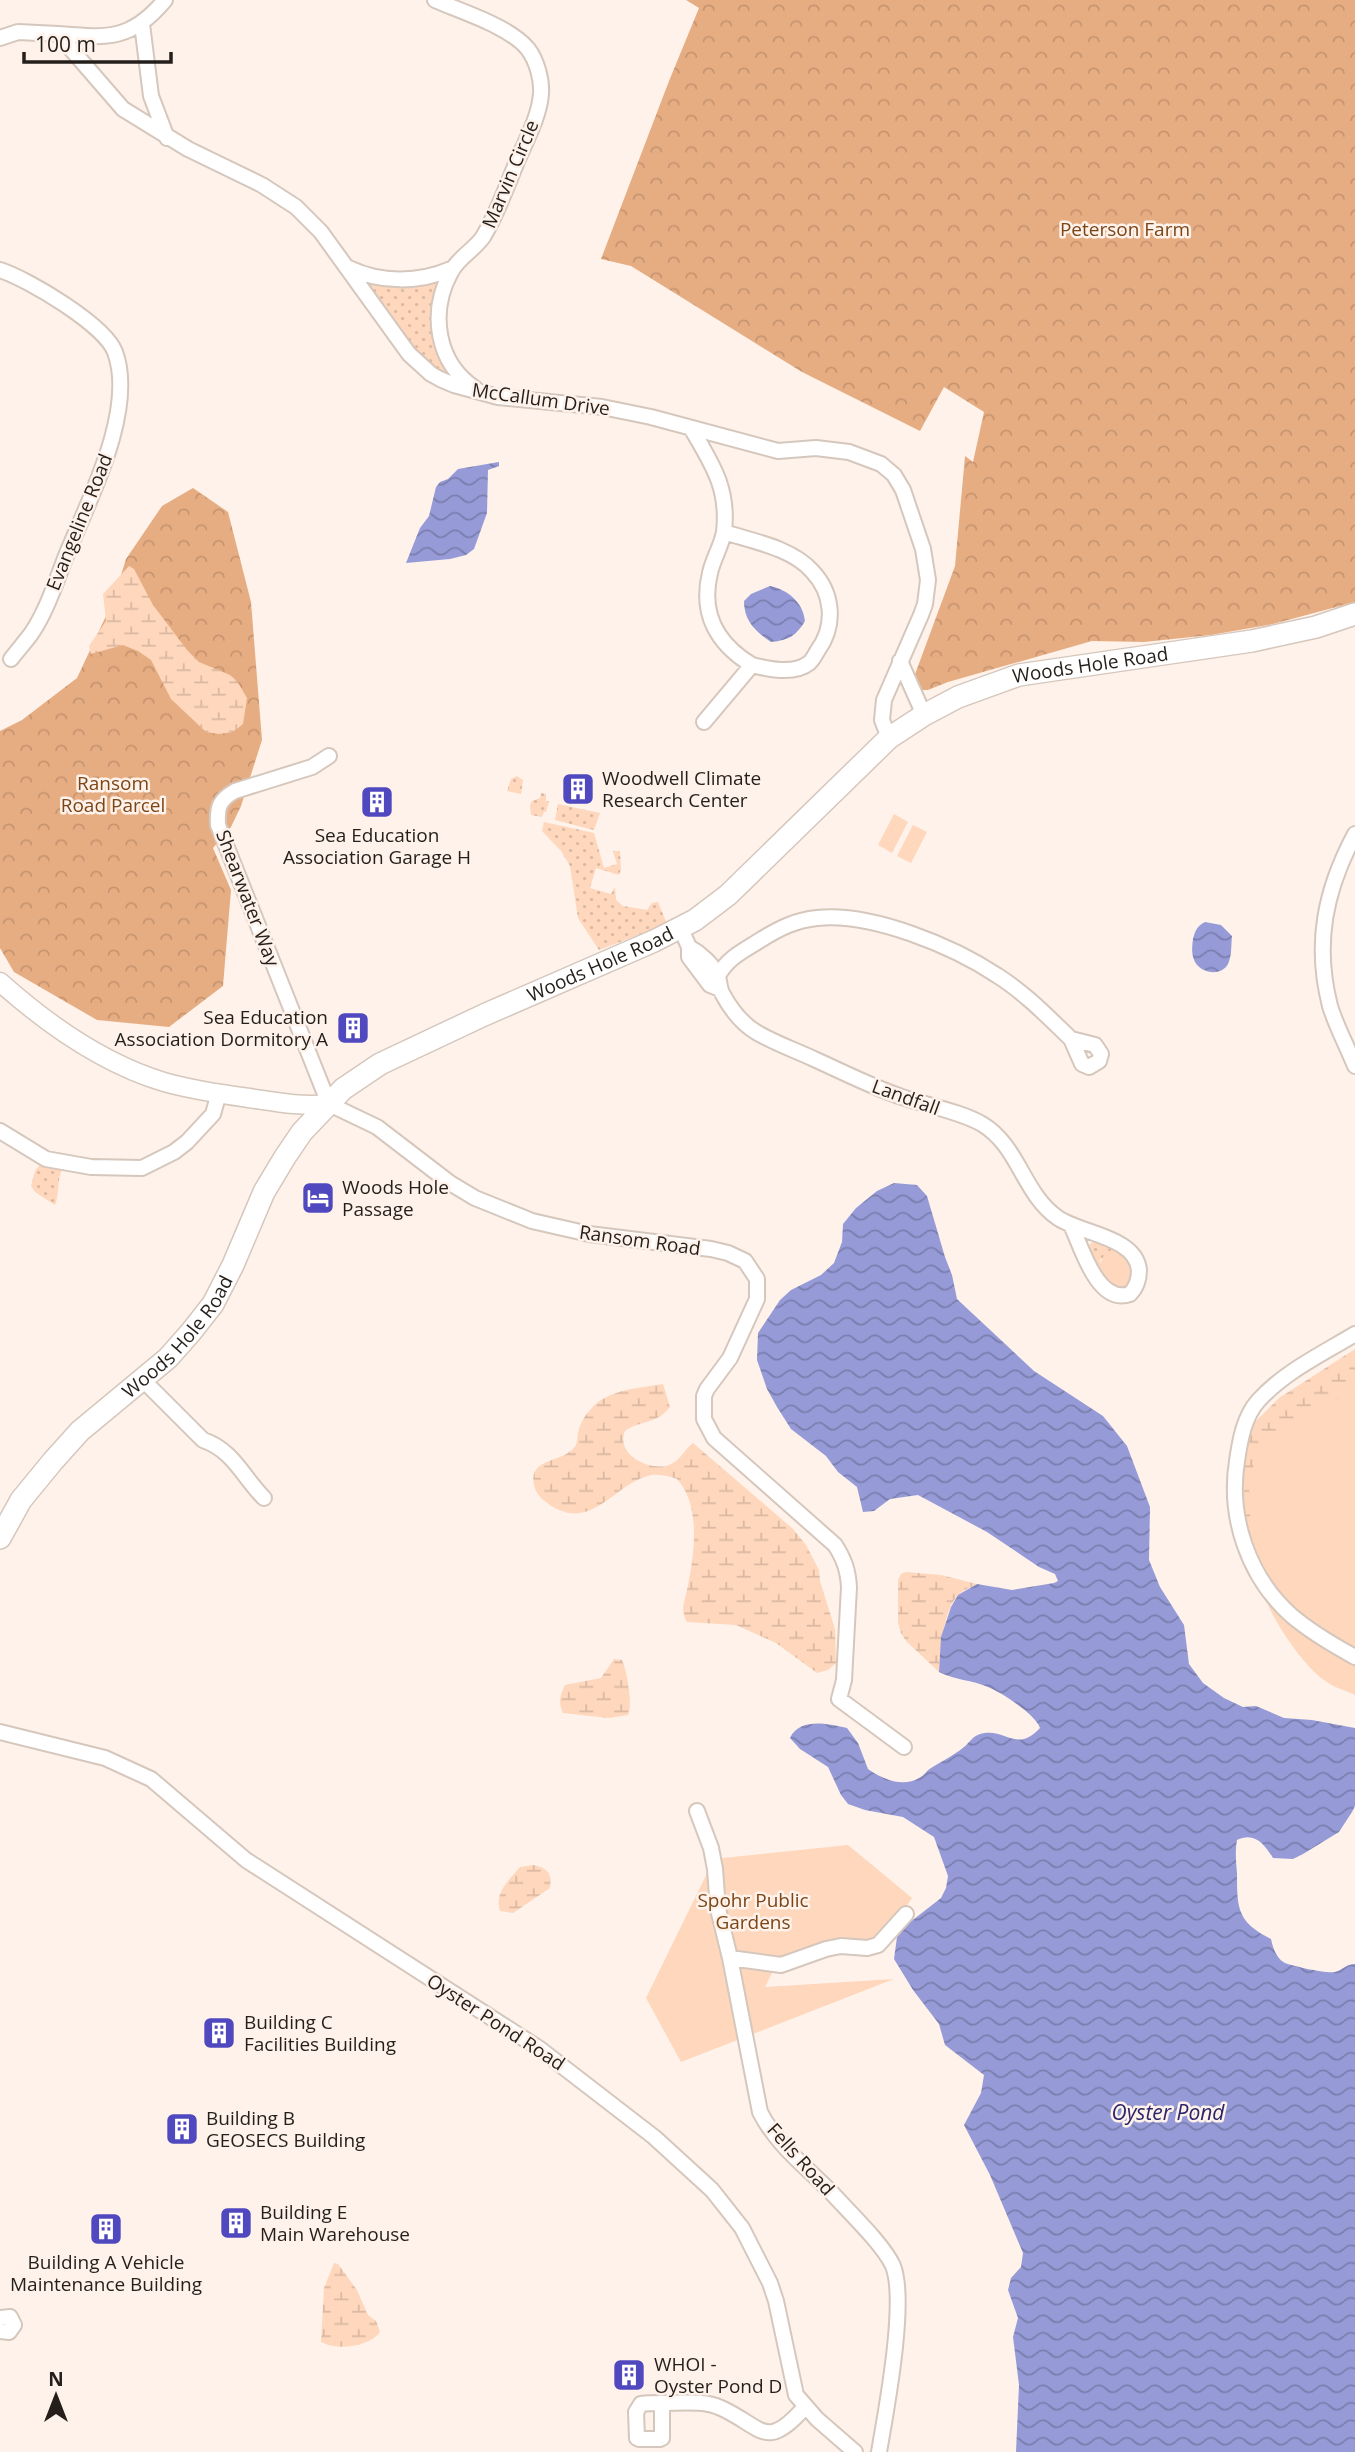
<svg xmlns="http://www.w3.org/2000/svg" width="1355" height="2452" font-family="'Open Sans',sans-serif">
  <style>
    .grass { fill: url(#grass-dots) }
    .forest { fill: url(#forest-crowns) }
    .wetland { fill: url(#wetland-marsh) }
    .green { fill: #fed7bc }
    .water { fill: url(#water-waves) }
    .lines { fill: none; stroke-linecap: round; stroke-linejoin: round }
    .minor-casing { stroke: #d6c7bd; stroke-width: 18 }
    .major-casing { stroke: #d6c7bd; stroke-width: 21 }
    .highway-casing { stroke: #d6c7bd; stroke-width: 24 }
    .minor { stroke: #fff; stroke-width: 14 }
    .major { stroke: #fff; stroke-width: 18 }
    .highway { stroke: #fff; stroke-width: 21 }
    .labels { text-anchor: middle; dominant-baseline: central; stroke-width: 5; stroke-linejoin: round; paint-order: stroke }
    .street-label { font-size: 19px; fill: #241f1b; stroke: #fef2ea }
    .park-label { font-size: 19px; fill: #7c4516; stroke: #fef2ea }
    .poi-label { font-size: 19px; fill: #241f1b; stroke: #fef2ea; text-anchor: start }
    .water-label { font-size: 21px; font-style: italic; fill: #2a256c; stroke: #fef2ea }
  </style>
  <defs>
    <pattern id="grass-dots" width="8" height="8" patternUnits="userSpaceOnUse" patternTransform="scale(1.75)"><rect width="8" height="8" fill="#fed7bc"/><path d="M2 2h.1M6 6h.1" fill="none" stroke="#dab8a1" stroke-width="1.8" stroke-linecap="round"/></pattern>
    <pattern id="forest-crowns" width="20" height="18" patternUnits="userSpaceOnUse" patternTransform="scale(1.75)"><rect width="20" height="18" fill="#e7ad82"/><path d="M2 6a3 3 0 1 1 6 0M12 15a3 3 0 1 1 6 0" fill="none" stroke="#c69470"/></pattern>
    <pattern id="wetland-marsh" width="20" height="14" patternUnits="userSpaceOnUse" patternTransform="scale(1.75)"><rect width="20" height="14" fill="#fed7bc"/><path d="M1 5h8M5 5V1M11 12h8M15 12V8" fill="none" stroke="#dab8a1"/></pattern>
    <pattern id="water-waves" width="16" height="10" patternUnits="userSpaceOnUse" patternTransform="scale(1.75)"><rect width="16" height="10" fill="#969bd8"/><path d="M0 5q4-4 8 0t8 0" fill="none" stroke="#7a7eae"/></pattern>
  </defs>
  <rect width="100%" height="100%" fill="#fef2ea"/>
  <path class="grass" d="M369 280H432L439 284 435 308 457 379C414 364 391 321 365 286Z
    M517 776 523 780 521 794 507 791 511 779Z
    M541 793 546 794V801H549L546 812H544L542 817 531 815 530 805 532 801 540 798Z
    M558 804 600 813 594 830 555 820Z
    M544 822 594 833 604 868 617 864 613 851H620L621 869 619 875 596 868 590 888 611 894 615 887 616 900 623 906 647 910 652 903 658 902 667 924 599 950 578 918 570 866 561 851 542 831Z
    M43 1161 63 1167C56 1182 60 1193 55 1205L35 1192 31 1186 35 1171Z
    M1097 1239 1127 1255 1100 1259 1101 1274 1086 1247Z"/>
  <path class="forest" d="M686 0H1355V602L1273 624 1211 635 1144 642 1092 641 948 682 928 690H919L914 677 955 566 965 456 973 462 984 412 944 387 920 431 802 372 631 266 601 259 669 81 699 8Z
    M193 488 228 512 251 602 262 740 241 806 231 827 213 848 231 890 223 986 169 1027 97 1020 14 972 0 948V731L22 720 77 678 113 601 126 559 162 506Z"/>
  <path class="wetland" d="M129 566 134 569 153 605 187 650 199 662 230 675 237 681 247 698 243 724 233 732 219 734 206 732 171 699 151 660 138 651 123 645 91 654 89 646 106 621 103 594Z
    M1355 1349V1633L1256 1552 1246 1534 1239 1509 1245 1432 1279 1398Z
    M663 1384 670 1407C656 1425 640 1420 625 1431 615 1454 649 1472 669 1465 680 1461 684 1450 693 1443L793 1529 806 1545 819 1570 820 1581 835 1629 836 1663 828 1670 817 1673 776 1643 736 1625 687 1622C680 1610 684 1603 687 1590 694 1557 702 1506 677 1479 669 1476 660 1474 651 1475 611 1484 590 1539 542 1499 538 1495 535 1490 534 1485 528 1456 565 1464 576 1445 578 1440 577 1434 579 1429 582 1418 592 1406 601 1400 621 1388 641 1388 663 1384Z
    M906 1572 941 1575 977 1584C971 1587 962 1591 957 1596 943 1613 940 1651 939 1672L906 1641 901 1633 898 1623V1580L901 1574Z
    M614 1659 622 1660C627 1671 633 1704 628 1715L609 1718 563 1713C558 1702 560 1695 565 1685L601 1678Z
    M533 1865C548 1868 552 1873 550 1888L513 1913 500 1911C494 1893 509 1880 520 1867Z
    M334 2263 338 2264 357 2290 368 2315 376 2321 380 2332C369 2347 337 2351 321 2342L324 2288Z"/>
  <path class="green" d="M894 814 908 822 892 853 878 845Z
    M913 825 927 832 911 863 897 856Z
    M1114 1252 1127 1255 1132 1276 1130 1286 1120 1292 1101 1274 1099 1266 1104 1255Z
    M1355 1389V1695C1347 1691 1338 1689 1330 1684 1299 1666 1260 1601 1254 1566 1251 1548 1250 1530 1250 1513 1249 1499 1248 1477 1254 1465 1276 1426 1318 1411 1355 1389Z
    M848 1845 912 1898 888 1934 859 1949 778 1961 765 1987 894 1979 681 2062 646 1998 714 1859Z"/>
  <path class="water" d="M499 462V466L488 470 487 513 474 549 466 555 450 559 406 563 420 528 429 516 436 487 440 482 448 479 458 469Z
    M770 586C788 590 803 602 805 621 796 636 789 640 771 642 755 631 744 621 744 601L751 594Z
    M1205 922 1221 925 1232 936C1231 945 1232 956 1228 964 1221 977 1201 973 1195 962 1191 954 1192 947 1193 939 1195 931 1197 926 1205 922Z
    M894 1183 917 1185 927 1196 945 1257 952 1275 957 1299 1034 1371 1103 1416 1127 1446 1150 1507 1149 1560 1160 1587 1184 1625 1189 1664 1203 1683 1224 1698 1243 1707 1256 1706 1284 1718 1312 1720 1355 1728V1806L1352 1812 1339 1832 1303 1854 1293 1859 1273 1858C1265 1845 1255 1831 1237 1840 1235 1851 1236 1861 1237 1873 1237 1908 1237 1922 1271 1939 1273 1948 1276 1958 1285 1963 1292 1966 1328 1974 1335 1972 1343 1970 1346 1964 1355 1964V2452H1016L1019 2385 1013 2337 1018 2318 1008 2290 1011 2278 1021 2267 1023 2253 990 2175 964 2125 981 2093 984 2075 945 2045 939 2024 913 1990 894 1959 897 1937 909 1923 941 1898 946 1888 948 1876 934 1837 903 1817 865 1810 848 1804 841 1795 828 1767 800 1749 790 1738C800 1717 829 1724 847 1728L858 1743 868 1769C882 1779 903 1788 919 1778 924 1776 926 1771 931 1768 942 1761 953 1756 964 1747 970 1742 972 1737 980 1734 1006 1727 1016 1754 1040 1728 1036 1715 1001 1692 988 1687 972 1680 955 1680 939 1672L941 1637 951 1607 958 1595 977 1584 1012 1590 1054 1583 1058 1581 1055 1574 1039 1567 987 1532 918 1495 890 1499 874 1511 863 1512 857 1487 838 1472 826 1456 791 1429 777 1407 767 1389 757 1360 758 1333 780 1300 791 1290 821 1275 834 1263 842 1242 843 1224 856 1208 877 1191Z"/>
  <g class="lines">
    <defs>
      <path id="minor" d="M435 0C462 12 509 26 528 49 537 61 542 80 541 94 539 118 525 142 516 164 506 188 497 214 483 237 474 250 458 258 451 272 429 312 436 363 476 389
        M142 24 151 96 167 138
        M58 34C107 38 131 41 165 0
        M0 38 18 32 58 34 123 109 188 149 262 185 296 207 321 232 409 354 431 374 440 379 454 385 498 397 602 407 651 417 778 451 816 448 849 452 881 464 894 475 903 490 923 549 928 580 925 604 921 615 884 700 882 720 889 738
        M349 268C380 283 419 283 451 269
        M0 270C28 279 105 325 115 352 136 409 90 498 68 551 57 578 48 609 31 634 25 642 18 650 11 659
        M691 428C712 464 729 488 724 532
        M900 661 924 715
        M704 722 752 665C768 669 794 675 809 663 813 660 816 653 818 650 836 625 833 593 812 571 792 548 752 541 724 532 721 547 713 559 710 573 700 614 717 644 752 665
        M329 756 312 767 235 791C219 800 217 807 218 825L329 1104 377 1127 450 1183 475 1198 532 1221 589 1234 711 1249 728 1253 745 1261 757 1279V1299L730 1358 707 1389 704 1396V1419L714 1438 835 1545C844 1559 848 1570 849 1587L844 1680 839 1699 904 1747
        M1355 834C1325 890 1314 944 1330 1006 1336 1026 1347 1046 1355 1066
        M681 929 689 947V957L710 985 720 989
        M689 947C700 953 714 965 718 977 720 983 719 987 722 993 730 1008 741 1023 756 1032 774 1043 795 1050 814 1059 843 1072 872 1087 902 1097 925 1105 962 1112 982 1124 1019 1146 1023 1194 1058 1218 1082 1234 1136 1237 1139 1270 1139 1280 1137 1287 1130 1294 1098 1305 1082 1249 1072 1227
        M718 976C728 957 745 950 762 939 780 928 796 920 817 918 871 912 953 946 998 976 1025 993 1048 1017 1071 1039
        M1071 1039 1095 1045 1101 1054 1099 1061 1089 1067 1082 1064Z
        M0 1131 46 1159 91 1167 142 1168 174 1152 187 1142 213 1114 219 1093
        M1355 1334C1322 1354 1284 1372 1258 1401 1244 1417 1240 1440 1237 1461 1228 1517 1248 1577 1292 1616 1311 1632 1333 1645 1355 1657
        M142 1379 203 1440C233 1450 243 1477 264 1498
        M0 1732 105 1758 151 1779 246 1860 540 2049 654 2137 712 2190 742 2228 770 2283 776 2301 796 2395 817 2419 855 2452
        M697 1811 711 1848 715 1869 718 1909 730 1958 760 2112C776 2144 806 2167 831 2192 847 2210 884 2245 893 2266 907 2301 886 2411 879 2452
        M730 1958 781 1965 826 1949 841 1946 867 1948 878 1945 906 1914
        M0 2318 10 2317 14 2325 9 2332 0 2331
        M662 2403V2438L660 2439H639L637 2438 636 2412 641 2404C648 2403 655 2403 662 2403 681 2403 704 2400 721 2408 763 2427 765 2452 805 2407"/>
      <path id="major" d="M0 982C47 1024 104 1064 164 1082 192 1090 220 1094 249 1098 276 1102 301 1107 329 1104"/>
      <g id="highway">
        <path id="s1" d="M0 1538 21 1500 53 1461 80 1431 168 1358 191 1332 213 1304 233 1265 264 1192 285 1157 302 1132 343 1089 380 1064 484 1015 654 941 695 920 728 895 889 738 924 715 958 697 1019 675 1252 641 1316 627 1355 614"/>
      </g>
    </defs>
    <use href="#minor" class="minor-casing"/>
    <use href="#major" class="major-casing"/>
    <use href="#highway" class="highway-casing"/>
    <use href="#minor" class="minor"/>
    <use href="#major" class="major"/>
    <use href="#highway" class="highway"/>
  </g>
  <defs>
    <symbol id="building-square" viewBox="-11 -11 22 22"><rect x="-9" y="-9" width="18" height="18" rx="4" fill="#5048bf" stroke="#fef2ea"/><path d="M-4-6H4V6H1V3H-1V6H-4ZM-2.5-4.3h1.7v1.8h-1.7ZM.8-4.3h1.7v1.8H.8ZM-2.5-1h1.7V.8h-1.7ZM.8-1h1.7V.8H.8Z" fill="#fff"/></symbol>
    <symbol id="hotel-square" viewBox="-11 -11 22 22"><rect x="-9" y="-9" width="18" height="18" rx="4" fill="#5048bf" stroke="#fef2ea"/><path d="M-6-4.5h1.5V1H6V5H4.5V3h-9V5H-6ZM-4 0a1.8 1.8 0 1 1 3.6 0ZM.5 0V-2.5h3Q6-2.5 6 0Z" fill="#fff"/></symbol>
  </defs>
  <g fill-rule="evenodd">
    <use href="#building-square" x="559" y="770" width="38" height="38"/>
    <use href="#building-square" x="358" y="783" width="38" height="38"/>
    <use href="#building-square" x="334" y="1009" width="38" height="38"/>
    <use href="#hotel-square" x="299" y="1179" width="38" height="38"/>
    <use href="#building-square" x="200" y="2014" width="38" height="38"/>
    <use href="#building-square" x="163" y="2110" width="38" height="38"/>
    <use href="#building-square" x="217" y="2204" width="38" height="38"/>
    <use href="#building-square" x="87" y="2210" width="38" height="38"/>
    <use href="#building-square" x="610" y="2356" width="38" height="38"/>
  </g>
  <g class="labels">
    <g class="street-label">
      <text transform="translate(510 174) rotate(-67)">Marvin Circle</text>
      <text transform="translate(541 399) rotate(8)">McCallum Drive</text>
      <text transform="translate(79 522) rotate(-68)">Evangeline Road</text>
      <text stroke="none"><textPath href="#s1" startOffset="1447">Woods Hole Road</textPath></text>
      <text transform="translate(248 898) rotate(69)">Shearwater Way</text>
      <text stroke="none"><textPath href="#s1" startOffset="859">Woods Hole Road</textPath></text>
      <text transform="translate(906 1097) rotate(20)">Landfall</text>
      <text transform="translate(640 1240) rotate(8)">Ransom Road</text>
      <text stroke="none"><textPath href="#s1" startOffset="271">Woods Hole Road</textPath></text>
      <text transform="translate(496 2022) rotate(33)">Oyster Pond Road</text>
      <text transform="translate(801 2159) rotate(48)">Fells Road</text>
    </g>
    <g class="park-label">
      <text x="1125" y="229">Peterson Farm</text>
      <text x="113" y="783">Ransom<tspan x="113" dy="22">Road Parcel</tspan></text>
      <text x="753" y="1900">Spohr Public<tspan x="753" dy="22">Gardens</tspan></text>
    </g>
    <g class="poi-label">
      <text x="602" y="778">Woodwell Climate<tspan x="602" dy="22">Research Center</tspan></text>
      <text x="377" y="835" text-anchor="middle">Sea Education<tspan x="377" dy="22">Association Garage H</tspan></text>
      <text x="328" y="1017" text-anchor="end">Sea Education<tspan x="328" dy="22">Association Dormitory A</tspan></text>
      <text x="342" y="1187">Woods Hole<tspan x="342" dy="22">Passage</tspan></text>
      <text x="244" y="2022">Building C<tspan x="244" dy="22">Facilities Building</tspan></text>
      <text x="206" y="2118">Building B<tspan x="206" dy="22">GEOSECS Building</tspan></text>
      <text x="260" y="2212">Building E<tspan x="260" dy="22">Main Warehouse</tspan></text>
      <text x="106" y="2262" text-anchor="middle">Building A Vehicle<tspan x="106" dy="22">Maintenance Building</tspan></text>
      <text x="654" y="2364">WHOI -<tspan x="654" dy="22">Oyster Pond D</tspan></text>
    </g>
    <g class="water-label">
      <text x="1168" y="2112">Oyster Pond</text>
    </g>
  </g>
  <g transform="translate(56 2396)" stroke="#fef2ea" stroke-width="5" paint-order="stroke">
  <path d="M0-5L12 26L0 18L-12 26Z" fill="#241f1b"/>
  <text y="-10" font-size="19" font-weight="bold" text-anchor="middle" fill="#241f1b">N</text>
  </g>
  <path d="M24 52v10h147v-10" fill="none" stroke="#241f1b" stroke-width="3.5"/>
  <text x="35" y="52" font-size="21" fill="#241f1b" stroke="#fef2ea" stroke-width="5" paint-order="stroke">100 m</text>
</svg>
